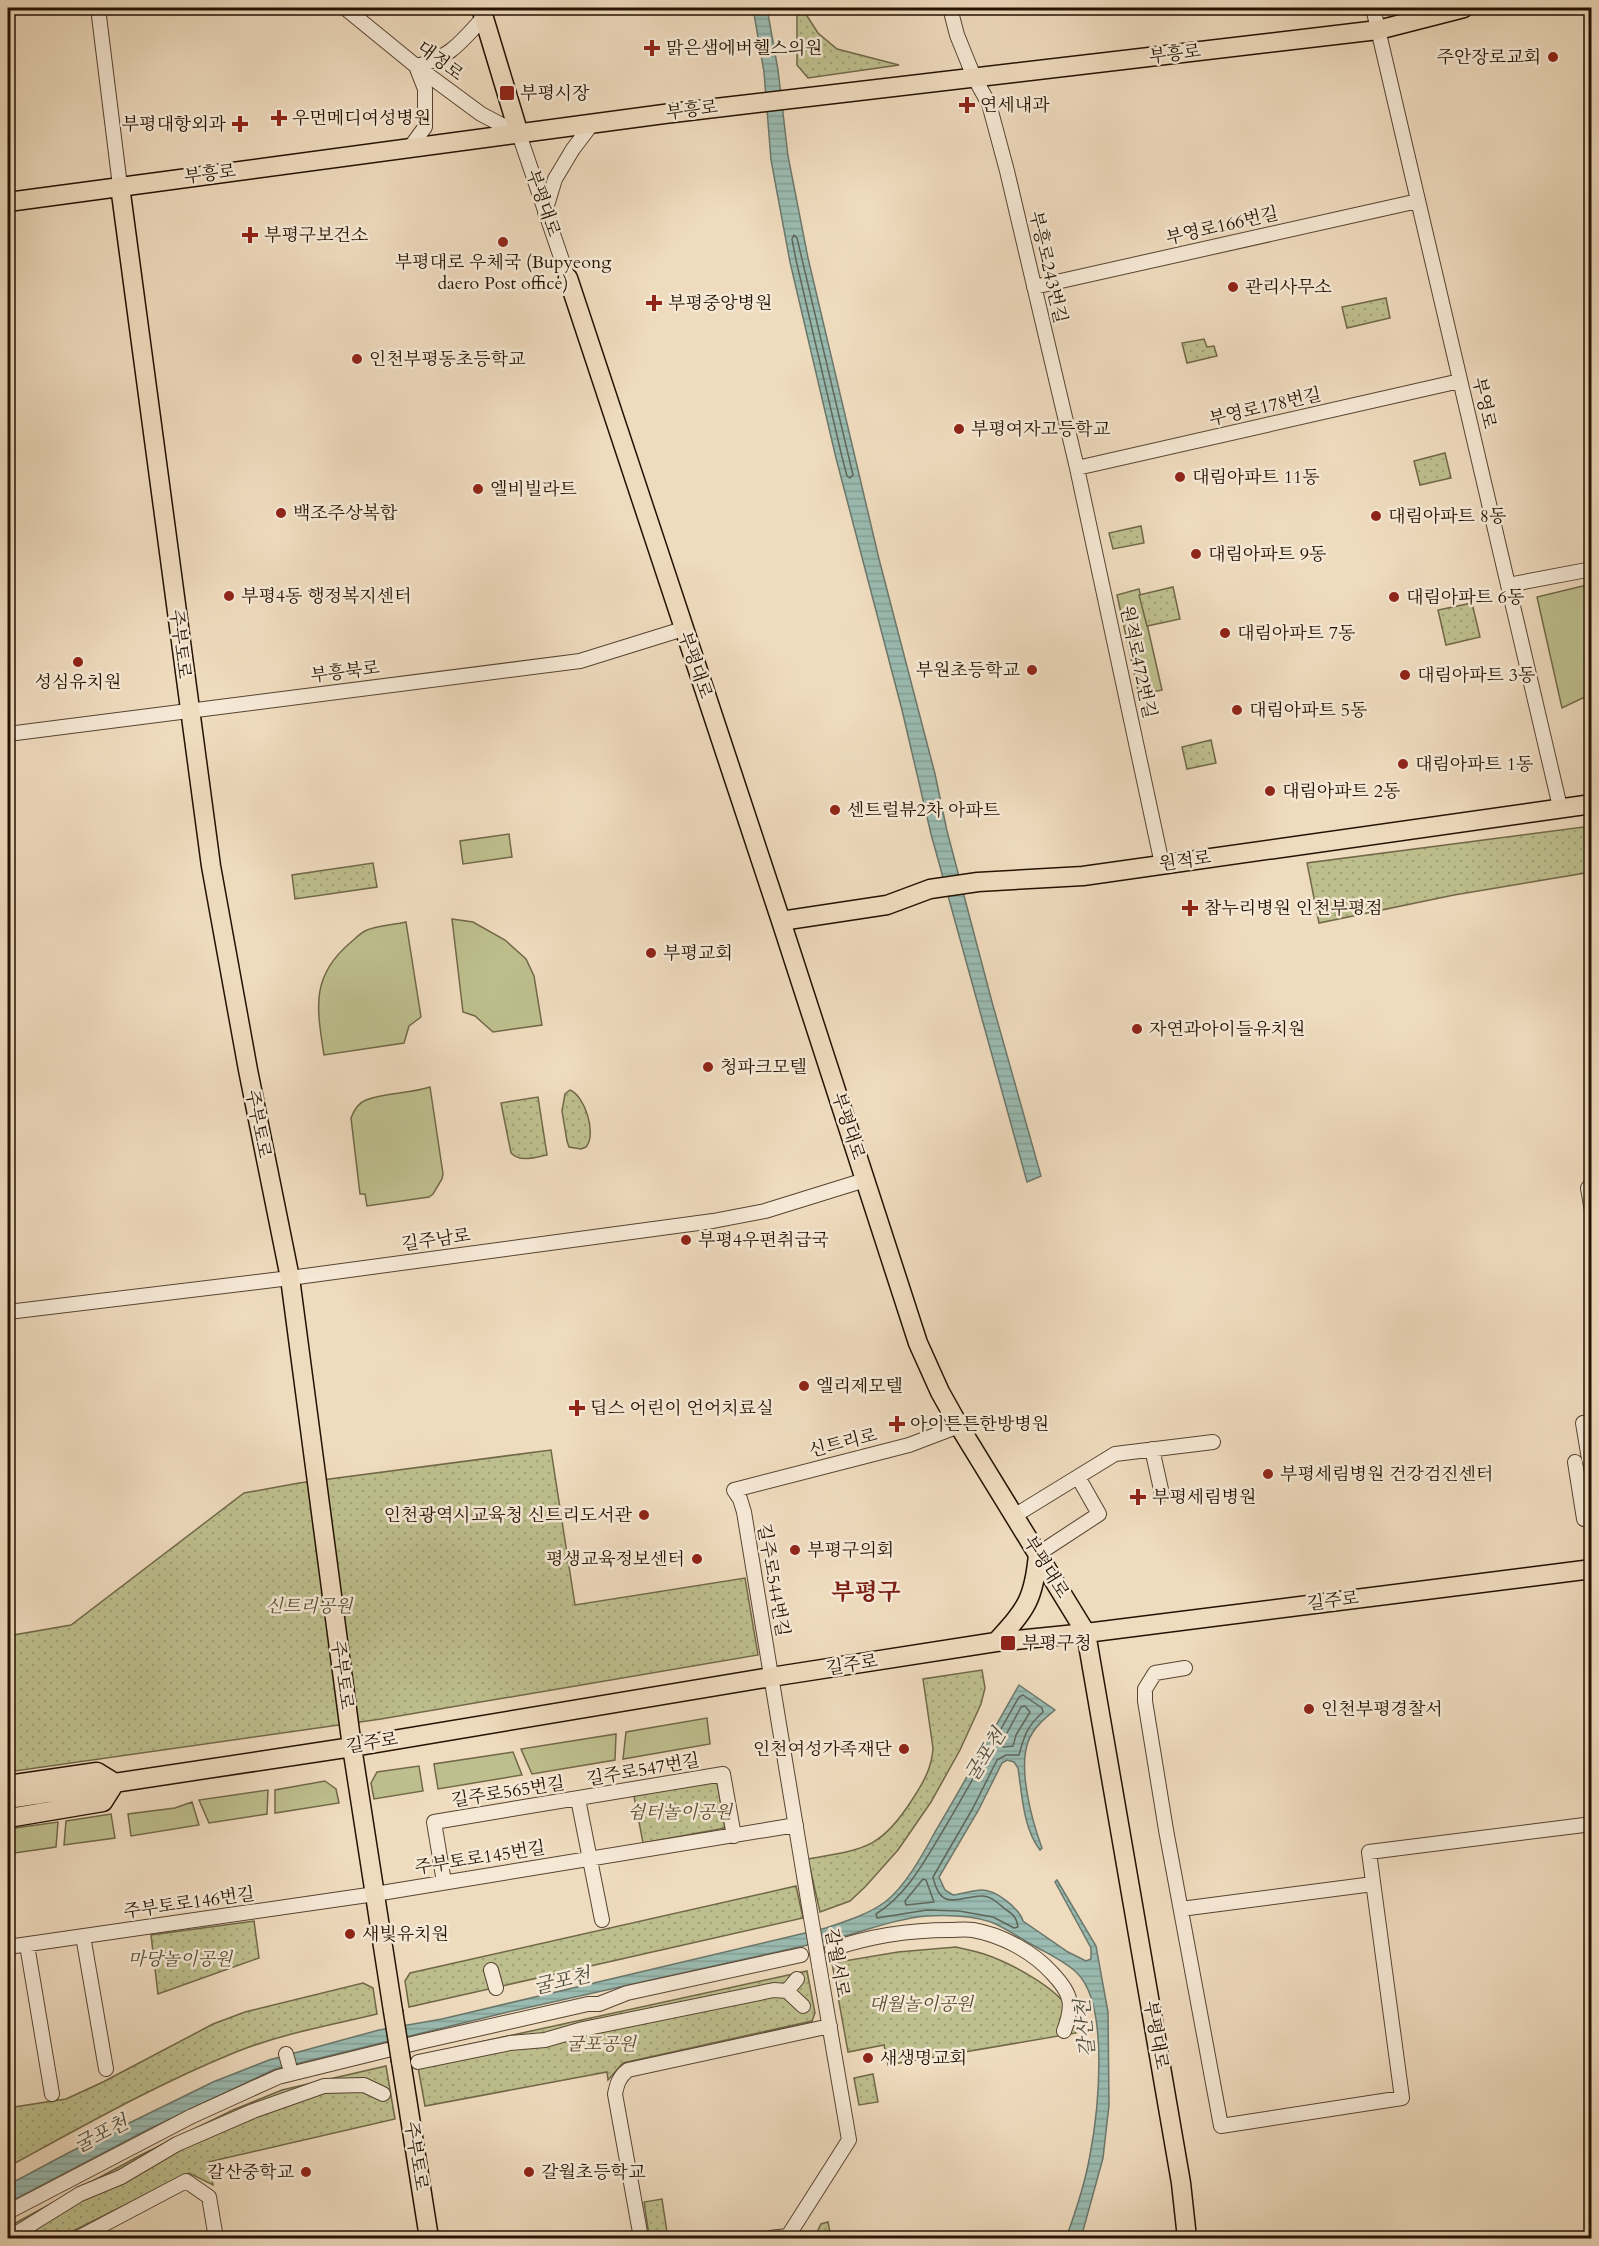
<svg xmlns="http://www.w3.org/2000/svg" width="1599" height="2246" font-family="Cardo,'Noto Serif KR',serif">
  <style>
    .green { fill: #bebf8e; stroke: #716848; stroke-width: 1.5 }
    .park { fill: url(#park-dots); stroke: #716848; stroke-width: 1.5 }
    .water { fill: url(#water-rules); stroke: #6b776b; stroke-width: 1.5 }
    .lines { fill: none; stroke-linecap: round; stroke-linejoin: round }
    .shore { stroke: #5f665a; stroke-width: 1.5 }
    .minor-casing { stroke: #574431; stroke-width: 16 }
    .major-casing { stroke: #241202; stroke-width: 21 }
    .minor { stroke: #f5e8d5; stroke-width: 14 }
    .major { stroke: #efdbbe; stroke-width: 18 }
    .minor-bridge-casing { stroke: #574431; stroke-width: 16; stroke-linecap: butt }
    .major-bridge-casing { stroke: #241202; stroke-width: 21; stroke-linecap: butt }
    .minor-bridge { stroke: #f5e8d5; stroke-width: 14 }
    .major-bridge { stroke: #efdbbe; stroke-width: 18 }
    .poi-dot { fill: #8f2418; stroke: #f5e8d5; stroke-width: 2 }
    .labels { text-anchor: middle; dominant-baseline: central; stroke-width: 5; stroke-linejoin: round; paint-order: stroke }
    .poi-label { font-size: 18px; fill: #241202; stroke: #f5e8d5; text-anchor: start }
    .street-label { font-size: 18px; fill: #241202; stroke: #f5e8d5 }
    .park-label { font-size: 18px; font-style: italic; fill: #5a4f33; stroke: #f5e8d5 }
    .water-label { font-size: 20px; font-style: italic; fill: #4d4d3f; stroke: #f5e8d5 }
    .district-label { font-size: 24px; font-weight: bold; fill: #7a1f14; stroke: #f5e8d5 }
  </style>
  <defs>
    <pattern id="park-dots" width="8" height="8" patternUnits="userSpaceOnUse" patternTransform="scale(1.5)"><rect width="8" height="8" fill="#bebf8e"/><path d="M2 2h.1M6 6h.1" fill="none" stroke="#a3a379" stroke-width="1.8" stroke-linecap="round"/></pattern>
    <pattern id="water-rules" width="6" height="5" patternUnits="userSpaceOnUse" patternTransform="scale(1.5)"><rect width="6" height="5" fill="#9abbb1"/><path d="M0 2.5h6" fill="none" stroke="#85a097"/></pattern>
  </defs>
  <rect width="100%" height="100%" fill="#efdbbe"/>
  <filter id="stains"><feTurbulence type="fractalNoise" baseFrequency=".00333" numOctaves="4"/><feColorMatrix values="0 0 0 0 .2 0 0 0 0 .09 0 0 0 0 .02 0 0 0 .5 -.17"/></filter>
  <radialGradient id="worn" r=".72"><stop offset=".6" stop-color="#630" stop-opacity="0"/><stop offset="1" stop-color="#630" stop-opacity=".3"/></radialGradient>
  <path class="green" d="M1591 584V694L1562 708 1537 597Z
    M1139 589 1162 690 1139 695 1117 595Z
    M509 834 512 857 463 864 460 841Z
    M452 919 473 922 505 940 526 959 534 976 542 1025 493 1032 475 1016 463 1012Z
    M406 922 421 1017 409 1026 404 1043 324 1055C317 1009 310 977 350 943 355 939 359 934 365 931 376 925 394 925 406 922Z
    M430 1087 443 1174 442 1179 433 1194 429 1197 367 1206 365 1194H360L351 1118C354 1110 358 1103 366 1100 386 1092 409 1094 430 1087Z
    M707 1718 710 1744 623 1759 626 1732Z
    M616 1734 615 1760 532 1774 521 1749Z
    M513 1752 522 1775 438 1789 434 1764Z
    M419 1766 423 1791 374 1799 371 1783 377 1772Z
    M325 1781 336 1789 339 1803 275 1813V1790Z
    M268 1790 267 1814 209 1823 199 1800Z
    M192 1802 199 1825 131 1836 128 1814 175 1808Z
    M111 1814 115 1838 64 1845 66 1821Z
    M58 1822 56 1847 8 1854V1829Z"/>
  <path class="park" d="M797 8H802L818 33 837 49 899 65 808 78 797 65Z
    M1386 298 1390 318 1347 328 1342 307Z
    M1204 339 1207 347 1214 346 1217 356 1187 363 1182 343Z
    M1445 453 1451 478 1420 485 1414 461Z
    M1141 526 1144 543 1113 549 1109 533Z
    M1173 587 1180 619 1147 626 1139 595Z
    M1472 603 1480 637 1446 645 1438 610Z
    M1211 740 1216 763 1187 769 1182 747Z
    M1591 826V872L1454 895 1319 923 1307 863Z
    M373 863 377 887 295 899 292 875Z
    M570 1090C585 1096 597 1134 586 1147L581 1149 569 1147 567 1141 562 1111 565 1094Z
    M538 1097 547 1155C535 1157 521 1163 511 1153L501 1103Z
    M551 1450 575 1605 745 1578 758 1655 381 1719 8 1772V1636L71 1625 244 1493 299 1483Z
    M982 1670 985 1688 981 1704 960 1750 931 1802 898 1850 865 1887 850 1901 820 1912 808 1859C863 1849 880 1850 912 1800 923 1783 932 1768 933 1748L923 1679Z
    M717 1781 725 1828 643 1843 634 1796Z
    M796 1886 803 1918 409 2007 405 1981 410 1973Z
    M254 1921 259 1958 158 1994 151 1935Z
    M956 1947C965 1949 975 1951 984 1954 1008 1962 1057 1987 1069 2010 1072 2017 1074 2025 1076 2033L888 2065 884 2045 848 2052 832 1963 898 1952Z
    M807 1971 815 2013 812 2021 623 2063 608 2080 607 2072 425 2106 416 2056Z
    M363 1983 373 1988 377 2014C330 2025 281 2034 236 2052 157 2084 83 2126 8 2167V2108L66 2099 103 2082 213 2024 245 2012Z
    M386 2066 395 2119 208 2162 213 2185 189 2173 59 2238H8V2227L139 2156 233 2110 282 2090Z
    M873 2074 878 2102 859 2105 854 2078Z
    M662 2199 667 2232 649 2235 644 2202Z
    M828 2222 831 2238H814L821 2224Z"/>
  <path class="water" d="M753 8H767L778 70 788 156 808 258 879 559 935 774 947 831 992 1002 1041 1176 1027 1182 931 834 902 710 836 458 790 262 771 160 764 72Z
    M1019 1685 1055 1710C1044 1719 1033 1728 1028 1742 1018 1770 1032 1821 1042 1848L1040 1850C1023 1828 1022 1794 1018 1768L1014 1762 1007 1760 1002 1763 978 1811 939 1877 945 1890 953 1895C962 1894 973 1890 982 1890 996 1890 1019 1908 1023 1921L1068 1952 1086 1961 1091 1959V1948L1055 1882 1057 1880 1096 1946 1108 2012 1109 2105 1103 2158 1081 2238H1066C1076 2211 1085 2184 1090 2155 1098 2113 1110 2005 1077 1973 1065 1961 1046 1953 1031 1944 1018 1937 1004 1927 991 1922 972 1916 947 1915 927 1916 893 1919 863 1932 830 1940L508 2012 275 2069 147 2130 8 2203V2185L68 2153 213 2082 269 2060 379 2030 442 2019 826 1928C846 1921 867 1915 885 1902 905 1887 923 1854 935 1832 964 1783 991 1734 1019 1685Z"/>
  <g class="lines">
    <path class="shore" d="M794 235 797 238 853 475 850 478 847 476 842 457 796 260 792 239Z
      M1023 1695 1042 1708 1043 1712C1027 1726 1024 1736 1019 1755H1006L997 1760 973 1808 933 1877C941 1912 957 1897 981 1896 990 1895 998 1903 1005 1909 1013 1914 1017 1918 1018 1927L1014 1928 993 1917 959 1911 927 1910 877 1918 876 1914C908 1894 925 1860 944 1829 970 1785 994 1741 1019 1697Z
      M1025 1706 1030 1712 1016 1735 1013 1746 1003 1747 1001 1744 1021 1707Z
      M923 1879 926 1880 934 1902 906 1905 905 1901Z"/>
    <defs>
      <path id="minor" d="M98 8 120 186
        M345 8 416 66 481 114 519 134 568 278
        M950 8 957 35 974 77 989 104 1007 171 1077 468 1162 864
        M1373 8 1560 807
        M409 149 425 127V89L416 66C449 59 462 41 484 17
        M545 212 555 179 573 149 592 124
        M1034 287 1418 201
        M1077 468 1460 381
        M1508 585 1592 569
        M8 734 580 661 683 629
        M1588 1188 1592 1211
        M8 1312 290 1278 713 1221 765 1211 865 1180
        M1152 1449 1162 1494
        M1589 1459 1583 1423 1592 1422
        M1575 1462 1584 1519 1592 1518
        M1014 1516 1115 1454 1213 1442
        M1038 1554 1099 1514 1078 1477
        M1185 1668 1155 1673 1145 1689V1701L1166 1830 1221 2126 1402 2098 1369 1852 1592 1824
        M578 1799 602 1920
        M444 1882 434 1822 723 1774 734 1836
        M809 1906 744 1512 740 1499 734 1490 909 1445 959 1426
        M1181 1909 1373 1884
        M83 1936 106 2069
        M27 1945 52 2094
        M8 1947 375 1894 796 1825
        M832 1949C870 1936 910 1930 950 1930 957 1930 965 1929 973 1930 1002 1935 1033 1952 1052 1973 1072 1994 1074 2004 1064 2031
        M491 1970 496 1988
        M787 1991 797 1979
        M286 2054 289 2065
        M418 2062 510 2043 545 2040 583 2029 774 1990 787 1991 803 2006
        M8 2212 192 2116 278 2077 420 2042 588 2004H599L627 1993 801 1955
        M9 2238 80 2194 121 2177 177 2144 253 2111 324 2086 364 2085 383 2094
        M78 2238 186 2181 209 2197 216 2238
        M641 2238 615 2094C617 2084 619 2077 628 2070L830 2026
        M770 2238 788 2236
        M789 2238 788 2236 849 2140 819 1965"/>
      <path id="major" d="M481 8 519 134
        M120 186 211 866 248 1070 290 1278 352 1747 393 2011
        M8 202 664 114 1378 30 1464 8
        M568 278 781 921 918 1343 940 1392 959 1426 1086 1633 1181 2183 1187 2238
        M781 921 887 905 930 889 978 882 1083 876 1592 804
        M996 1642C1026 1609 1034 1600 1038 1554
        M8 1785 97 1772 115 1783
        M8 1799 352 1747 771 1677 996 1642 1086 1633 1592 1569
        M8 1818 103 1802 115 1783
        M401 2061 429 2238"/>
    </defs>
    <use href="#minor" class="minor-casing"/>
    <use href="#major" class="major-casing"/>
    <use href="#minor" class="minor"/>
    <use href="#major" class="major"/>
    <defs>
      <path id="minor-bridge" d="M809 1906 819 1965"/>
      <path id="major-bridge" d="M393 2011 401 2061"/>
    </defs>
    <use href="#minor-bridge" class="minor-bridge-casing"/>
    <use href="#major-bridge" class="major-bridge-casing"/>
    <use href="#minor-bridge" class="minor-bridge"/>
    <use href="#major-bridge" class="major-bridge"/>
  </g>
  <g class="poi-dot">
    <path d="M649 39h6v6h6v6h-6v6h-6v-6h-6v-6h6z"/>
    <circle cx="1553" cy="57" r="6"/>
    <rect x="499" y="85" width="16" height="16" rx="3"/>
    <path d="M964 96h6v6h6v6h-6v6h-6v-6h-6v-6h6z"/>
    <path d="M276 109h6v6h6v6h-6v6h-6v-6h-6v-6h6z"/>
    <path d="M237 115h6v6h6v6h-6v6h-6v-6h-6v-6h6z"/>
    <path d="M247 226h6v6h6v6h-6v6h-6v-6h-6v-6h6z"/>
    <circle cx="503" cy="242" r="6"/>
    <circle cx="1233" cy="287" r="6"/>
    <path d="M651 294h6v6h6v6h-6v6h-6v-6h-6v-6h6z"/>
    <circle cx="357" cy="359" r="6"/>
    <circle cx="959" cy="429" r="6"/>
    <circle cx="1180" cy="477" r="6"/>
    <circle cx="478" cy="489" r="6"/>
    <circle cx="281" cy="513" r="6"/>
    <circle cx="1376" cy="516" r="6"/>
    <circle cx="1196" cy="554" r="6"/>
    <circle cx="229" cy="596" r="6"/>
    <circle cx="1394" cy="597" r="6"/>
    <circle cx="1225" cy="633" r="6"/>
    <circle cx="78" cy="662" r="6"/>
    <circle cx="1032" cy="670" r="6"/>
    <circle cx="1405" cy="675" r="6"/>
    <circle cx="1237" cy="710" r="6"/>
    <circle cx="1403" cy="764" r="6"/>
    <circle cx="1270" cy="791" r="6"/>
    <circle cx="835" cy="810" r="6"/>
    <path d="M1187 899h6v6h6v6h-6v6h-6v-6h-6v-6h6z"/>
    <circle cx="651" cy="953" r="6"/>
    <circle cx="1137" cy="1029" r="6"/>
    <circle cx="708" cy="1067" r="6"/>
    <circle cx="686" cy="1240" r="6"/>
    <circle cx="804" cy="1386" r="6"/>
    <path d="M574 1399h6v6h6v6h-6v6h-6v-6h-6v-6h6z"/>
    <path d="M894 1415h6v6h6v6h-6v6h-6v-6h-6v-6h6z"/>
    <circle cx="1268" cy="1474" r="6"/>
    <path d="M1135 1488h6v6h6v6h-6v6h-6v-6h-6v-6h6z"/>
    <circle cx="644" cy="1515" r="6"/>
    <circle cx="795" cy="1550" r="6"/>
    <circle cx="697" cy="1559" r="6"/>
    <rect x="1000" y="1635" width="16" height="16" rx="3"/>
    <circle cx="1309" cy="1709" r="6"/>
    <circle cx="904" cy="1749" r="6"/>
    <circle cx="350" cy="1934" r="6"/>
    <circle cx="868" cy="2058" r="6"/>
    <circle cx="306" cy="2172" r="6"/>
    <circle cx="529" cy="2172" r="6"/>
  </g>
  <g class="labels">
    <g class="poi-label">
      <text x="666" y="48">맑은샘에버헬스의원</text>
      <text x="1541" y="57" text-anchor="end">주안장로교회</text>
      <text x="520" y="93">부평시장</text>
      <text x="980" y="105">연세내과</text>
      <text x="292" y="118">우먼메디여성병원</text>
      <text x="226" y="124" text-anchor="end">부평대항외과</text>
      <text x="264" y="235">부평구보건소</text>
      <text x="503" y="262" text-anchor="middle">부평대로 우체국 (Bupyeong<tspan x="503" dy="21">daero Post office)</tspan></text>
      <text x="1245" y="287">관리사무소</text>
      <text x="668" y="303">부평중앙병원</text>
      <text x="369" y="359">인천부평동초등학교</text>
      <text x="971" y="429">부평여자고등학교</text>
      <text x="1192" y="477">대림아파트 11동</text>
      <text x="490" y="489">엘비빌라트</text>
      <text x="293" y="513">백조주상복합</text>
      <text x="1388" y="516">대림아파트 8동</text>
      <text x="1208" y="554">대림아파트 9동</text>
      <text x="241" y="596">부평4동 행정복지센터</text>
      <text x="1406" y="597">대림아파트 6동</text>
      <text x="1237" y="633">대림아파트 7동</text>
      <text x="1020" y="670" text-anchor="end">부원초등학교</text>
      <text x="1417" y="675">대림아파트 3동</text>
      <text x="78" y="682" text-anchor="middle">성심유치원</text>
      <text x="1249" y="710">대림아파트 5동</text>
      <text x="1415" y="764">대림아파트 1동</text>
      <text x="1282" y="791">대림아파트 2동</text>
      <text x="847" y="810">센트럴뷰2차 아파트</text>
      <text x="1204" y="908">참누리병원 인천부평점</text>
      <text x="663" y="953">부평교회</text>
      <text x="1149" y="1029">자연과아이들유치원</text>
      <text x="720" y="1067">청파크모텔</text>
      <text x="698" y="1240">부평4우편취급국</text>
      <text x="816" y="1386">엘리제모텔</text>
      <text x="590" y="1408">딥스 어린이 언어치료실</text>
      <text x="910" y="1424">아이튼튼한방병원</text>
      <text x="1280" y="1474">부평세림병원 건강검진센터</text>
      <text x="1152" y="1497">부평세림병원</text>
      <text x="632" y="1515" text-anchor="end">인천광역시교육청 신트리도서관</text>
      <text x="807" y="1550">부평구의회</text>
      <text x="685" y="1559" text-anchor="end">평생교육정보센터</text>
      <text x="1022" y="1643">부평구청</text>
      <text x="1321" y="1709">인천부평경찰서</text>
      <text x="892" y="1749" text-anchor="end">인천여성가족재단</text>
      <text x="362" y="1934">새빛유치원</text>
      <text x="880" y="2058">새생명교회</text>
      <text x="294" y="2172" text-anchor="end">갈산중학교</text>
      <text x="541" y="2172">갈월초등학교</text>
    </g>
    <g class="street-label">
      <text transform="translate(1175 54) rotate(-7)">부흥로</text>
      <text transform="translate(440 61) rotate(37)">대정로</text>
      <text transform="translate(692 110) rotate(-7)">부흥로</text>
      <text transform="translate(210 174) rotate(-7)">부흥로</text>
      <text transform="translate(543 203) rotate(71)">부평대로</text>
      <text transform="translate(1222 226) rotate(-13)">부영로166번길</text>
      <text transform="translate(1048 267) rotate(77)">부흥로243번길</text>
      <text transform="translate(1484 403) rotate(77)">부영로</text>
      <text transform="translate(1265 407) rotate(-13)">부영로178번길</text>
      <text transform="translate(180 644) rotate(83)">주부토로</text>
      <text transform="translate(1138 662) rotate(78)">원적로472번길</text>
      <text transform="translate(695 665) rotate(71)">부평대로</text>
      <text transform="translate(345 672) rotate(-7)">부흥북로</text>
      <text transform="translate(1185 861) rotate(-8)">원적로</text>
      <text transform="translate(258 1124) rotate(79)">주부토로</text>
      <text transform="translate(848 1126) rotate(72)">부평대로</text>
      <text transform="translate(436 1240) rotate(-8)">길주남로</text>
      <text transform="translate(843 1443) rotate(-14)">신트리로</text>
      <text transform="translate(1046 1567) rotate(58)">부평대로</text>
      <text transform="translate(773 1580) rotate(80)">길주로544번길</text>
      <text transform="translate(1333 1601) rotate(-7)">길주로</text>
      <text transform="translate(852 1665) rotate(-9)">길주로</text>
      <text transform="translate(342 1675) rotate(82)">주부토로</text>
      <text transform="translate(372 1743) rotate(-9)">길주로</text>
      <text transform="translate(643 1770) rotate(-10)">길주로547번길</text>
      <text transform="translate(508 1792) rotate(-9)">길주로565번길</text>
      <text transform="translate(480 1858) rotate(-9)">주부토로145번길</text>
      <text transform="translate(189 1903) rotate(-8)">주부토로146번길</text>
      <text transform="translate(837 1963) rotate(80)">갈월서로</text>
      <text transform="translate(1156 2035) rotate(80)">부평대로</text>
      <text transform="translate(416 2156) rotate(81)">주부토로</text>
    </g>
    <g class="park-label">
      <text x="309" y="1606">신트리공원</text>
      <text x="680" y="1812">쉼터놀이공원</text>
      <text x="180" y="1959">마당놀이공원</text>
      <text x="921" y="2004">대월놀이공원</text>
      <text x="601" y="2044">굴포공원</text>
    </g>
    <g class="water-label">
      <text transform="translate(985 1755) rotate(-58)">굴포천</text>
      <text transform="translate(562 1981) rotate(-13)">굴포천</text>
      <text transform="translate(1085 2028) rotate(-96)">갈산천</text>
      <text transform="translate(101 2134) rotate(-27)">굴포천</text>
    </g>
    <g class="district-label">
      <text x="866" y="1592">부평구</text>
    </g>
  </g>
  <rect width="1599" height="2246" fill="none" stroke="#efdbbe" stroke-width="30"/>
  <rect x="9" y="9" width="1581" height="2228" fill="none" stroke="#241202" stroke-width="3"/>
  <rect x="15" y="15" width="1569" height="2216" fill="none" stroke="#241202" stroke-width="1.5"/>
  <rect width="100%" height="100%" filter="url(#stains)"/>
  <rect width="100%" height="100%" fill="url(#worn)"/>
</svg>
